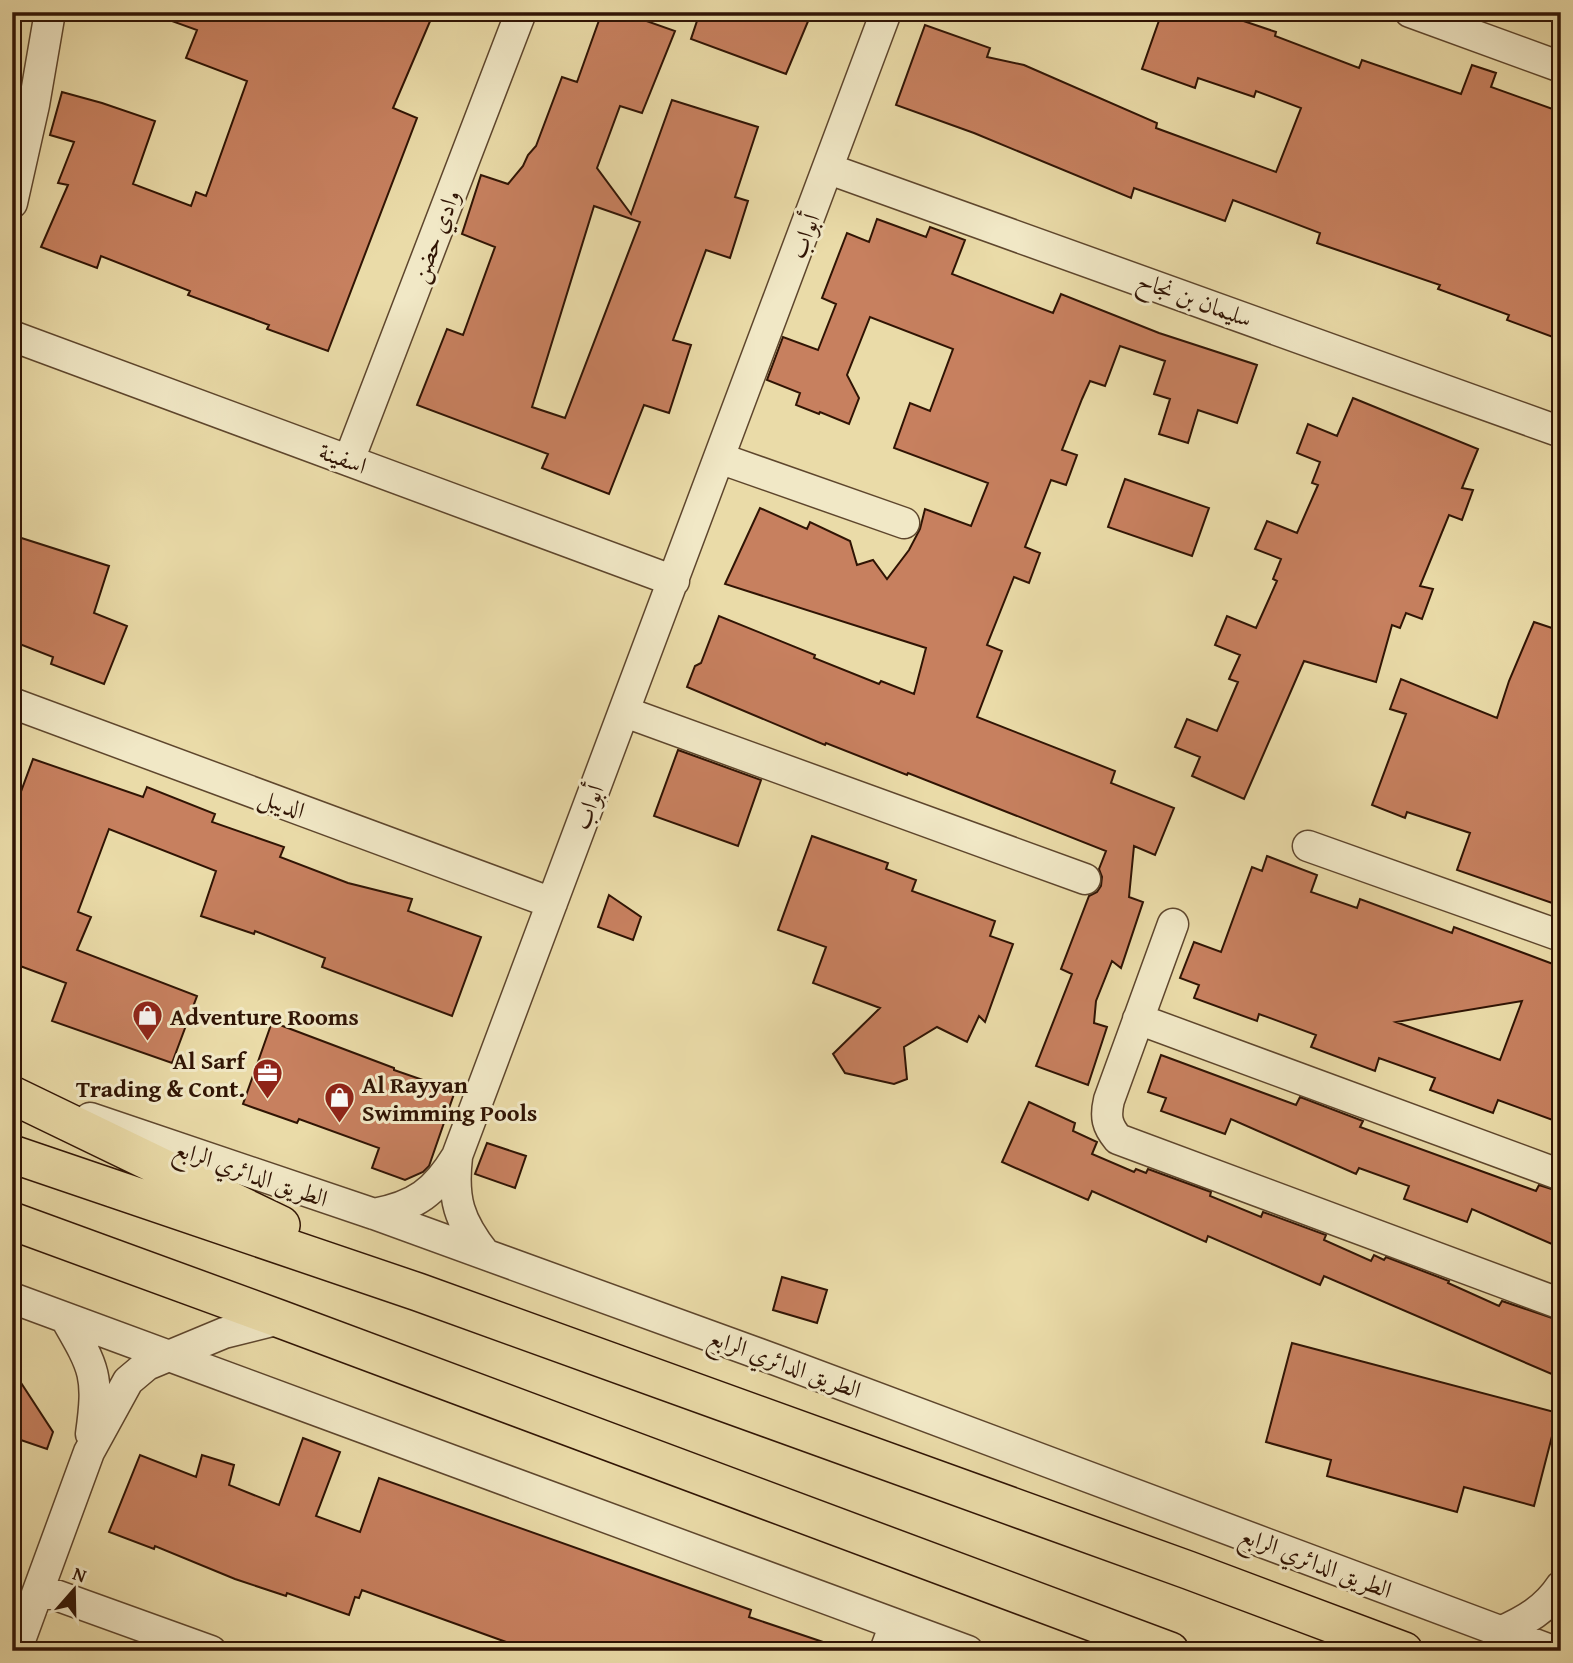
<svg xmlns="http://www.w3.org/2000/svg" width="1573" height="1663" font-family="'Gentium Book Plus',Amiri,serif">
  <style>
    .building { fill: #c7805f; stroke: #301404; stroke-width: 2; fill-rule: evenodd }
    .lines { fill: none; stroke-linecap: round; stroke-linejoin: round }
    .minor-casing { stroke: #5e462d; stroke-width: 33 }
    .major-casing { stroke: #301404; stroke-width: 40 }
    .minor { stroke: #f1e8c6; stroke-width: 30 }
    .major { stroke: #eadba8; stroke-width: 37 }
    .labels { text-anchor: middle; dominant-baseline: central; stroke-width: 6; stroke-linejoin: round; paint-order: stroke }
    .street-label { font-size: 24px; fill: #301404; stroke: #f1e8c6 }
    .poi-label { font-size: 24px; font-weight: bold; fill: #301404; stroke: #f1e8c6; text-anchor: start }
  </style>
  <rect width="100%" height="100%" fill="#eadba8"/>
  <filter id="stains"><feTurbulence type="fractalNoise" baseFrequency=".00286" numOctaves="4"/><feColorMatrix values="0 0 0 0 .2 0 0 0 0 .09 0 0 0 0 .02 0 0 0 .5 -.17"/></filter>
  <radialGradient id="worn" r=".72"><stop offset=".6" stop-color="#630" stop-opacity="0"/><stop offset="1" stop-color="#630" stop-opacity=".3"/></radialGradient>
  <path class="building" d="M156 12H434L393 108 417 118 328 351 267 329 269 325 188 295 190 291 101 256 97 268 41 247 68 185 58 183 74 142 50 135 62 92 102 103 155 121 133 184 191 206 196 192 206 196 247 81 186 58 197 30 155 15Z
    M602 12H621L675 31 642 113 620 106 597 168 631 214 672 100 758 127 735 197 748 201 730 258 706 250 673 340 691 345 669 413 644 405 609 494 542 468 548 454 417 405 447 329 463 335 495 247 462 234 481 175 508 184 523 166 528 155 536 146 562 77 577 82ZM594 206 640 222 565 418 532 407Z
    M700 12H794L809 19 786 74 691 39Z
    M1162 12H1217L1276 32 1275 36 1359 68 1362 60 1461 94 1472 65 1496 73 1491 87 1561 112V340L1507 320 1509 315 1438 289 1440 285 1317 243 1320 233 1233 200 1225 221 1134 188 1131 198 974 133 896 105 925 25 990 48 987 57 1024 65 1157 123 1156 128 1276 172 1301 108 1256 91 1254 97 1198 78 1195 88 1142 69Z
    M877 219 926 237 930 227 965 240 952 274 1053 313 1061 294 1159 333 1257 365 1237 423 1198 410 1188 443 1159 434 1170 399 1154 394 1165 361 1120 346 1105 386 1090 381 1082 399 1062 450 1077 455 1066 485 1051 480 1025 547 1040 553 1029 583 1014 577 987 645 1002 651 977 717 1115 771 1111 783 1174 808 1155 855 1134 846 1129 897 1143 902 1121 968 1112 961 1096 1001 1094 1023 1107 1027 1088 1085 1036 1066 1072 974 1061 969 1089 896 1097 892 1101 886 1102 877 1099 869 1106 851 908 773 907 775 826 743 825 745 687 687 695 666 701 663 719 616 815 655 814 658 879 684 881 681 914 694 926 648 725 584 760 508 807 529 810 522 850 541 857 565 873 560 887 579 909 550 920 529 925 509 971 526 988 483 894 448 910 403 930 411 953 349 870 317 847 375 859 398 849 424 820 412 819 414 796 405 800 393 767 380 783 337 818 350 836 304 822 298 847 233 869 242Z
    M1353 398 1478 449 1462 488 1473 490 1462 520 1449 515 1420 586 1433 589 1422 619 1406 613 1400 628 1392 625 1376 682 1304 661 1244 799 1192 776 1200 757 1175 747 1187 719 1217 731 1238 682 1229 679 1240 655 1215 645 1227 616 1256 628 1277 581 1273 579 1281 559 1255 549 1267 521 1297 533 1318 485 1312 483 1320 462 1297 453 1308 424 1337 436Z
    M1125 479 1209 508 1192 556 1108 527Z
    M12 535 109 566 94 613 127 626 104 684 51 664 53 657 12 641Z
    M1534 622 1561 631V906L1457 870 1470 833 1407 812 1405 818 1372 805 1406 714 1390 709 1401 679 1497 718 1509 681Z
    M678 750 761 780 738 846 654 816Z
    M33 759 143 797 147 787 215 814 212 822 284 847 280 857 348 883 412 899 408 911 481 937 452 1016 322 967 325 958 255 931 254 934 201 916 216 871 109 829 78 912 91 917 77 950 197 996 172 1063 52 1021 66 983 12 963V816Z
    M812 836 888 863 886 869 916 880 912 891 995 921 990 936 1013 944 985 1022 979 1016 967 1042 937 1027 904 1047 907 1079 894 1084 845 1073 833 1054 880 1008 813 983 826 947 778 930Z
    M1267 856 1317 875 1311 892 1357 908 1360 899 1452 933 1454 927 1561 967V1123L1498 1100 1493 1113 1430 1090 1435 1078 1379 1058 1375 1071 1311 1047 1316 1035 1259 1014 1257 1021 1194 998 1199 985 1180 978 1194 942 1221 952 1252 867 1262 871ZM1522 1001 1500 1060 1396 1022Z
    M609 895 641 917 633 940 598 927Z
    M272 1022 394 1068V1070L455 1091 429 1166 423 1172 405 1180 372 1168 379 1148 299 1119 297 1123 243 1104Z
    M1161 1055 1296 1105 1300 1097 1363 1121 1360 1127 1536 1191 1539 1185 1561 1192V1248L1472 1209 1467 1222 1404 1199 1409 1186 1359 1168 1356 1174 1231 1119 1225 1134 1161 1111 1166 1098 1148 1092Z
    M1029 1102 1075 1123 1073 1131 1097 1142 1092 1154 1134 1172 1136 1169 1146 1173 1148 1169 1211 1192 1210 1196 1261 1217 1263 1212 1326 1235 1324 1240 1371 1261 1374 1255 1384 1260 1386 1257 1449 1281 1448 1283 1499 1306 1502 1301 1561 1321V1378L1324 1276 1320 1285 1208 1236 1206 1242 1092 1191 1088 1200 1002 1162Z
    M487 1143 526 1156 515 1188 475 1174Z
    M782 1277 827 1290 817 1323 773 1310Z
    M1292 1343 1558 1413 1534 1506 1464 1487 1457 1512 1327 1476 1331 1460 1266 1442Z
    M12 1369 53 1432 47 1449 12 1437Z
    M303 1438 340 1452 316 1516 360 1532 379 1478 751 1610 749 1617 835 1646V1651H531L362 1590 359 1598 355 1597 349 1615 287 1593 286 1596 235 1579 155 1546 154 1549 109 1532 140 1455 196 1477 202 1455 234 1465 229 1485 279 1505Z"/>
  <g class="lines">
    <defs>
      <path id="minor" d="M1410 12 1561 67
        M829 169 1561 432
        M12 203 34 105 50 12
        M12 336 674 581
        M719 458 904 523
        M349 460 521 12
        M12 703 552 903
        M625 712 1085 879
        M1308 846 1561 936
        M1173 924 1109 1100C1105 1117 1107 1126 1118 1139L1561 1304
        M1138 1019 1561 1175
        M90 1118 374 1214 776 1360 1553 1651
        M457 1157C452 1199 459 1221 485 1254
        M374 1214C416 1206 435 1192 457 1156L886 12
        M12 1298 968 1651
        M66 1319C95 1369 99 1376 91 1434
        M39 1589 211 1651
        M1500 1632C1525 1621 1546 1609 1561 1586
        M16 1651 89 1452 128 1381 147 1365 224 1333 280 1319
        M885 1651 895 1624"/>
      <path id="major" d="M12 1095 281 1225
        M12 1154 418 1292 1188 1570 1404 1651
        M12 1221 280 1319 1170 1651"/>
    </defs>
    <use href="#minor" class="minor-casing"/>
    <use href="#major" class="major-casing"/>
    <use href="#minor" class="minor"/>
    <use href="#major" class="major"/>
  </g>
  <defs>
    <symbol id="shop-pin" viewBox="-11 -11 22 30"><path d="M0 17L-7.5 6A9.5 9.5 0 1 1 7.5 6Z" fill="#8f2418" stroke="#f1e8c6"/><path d="M-5-2.5h2.3a2.7 3.5 0 0 1 5.4 0H5L5.5 6h-11ZM-1.5-2.5h3a1.5 2.3 0 0 0-3 0Z" fill="#fff"/></symbol>
    <symbol id="office-pin" viewBox="-11 -11 22 30"><path d="M0 17L-7.5 6A9.5 9.5 0 1 1 7.5 6Z" fill="#8f2418" stroke="#f1e8c6"/><path d="M-6-3h4V-5.5h4V-3h4V5H-6ZM-1-4.5V-3h2v-1.5ZM-6 0V1H6V0Z" fill="#fff"/></symbol>
  </defs>
  <g fill-rule="evenodd">
    <use href="#shop-pin" x="130" y="998" width="35" height="47"/>
    <use href="#office-pin" x="250" y="1056" width="35" height="47"/>
    <use href="#shop-pin" x="322" y="1080" width="35" height="47"/>
  </g>
  <g class="labels">
    <g class="street-label">
      <text transform="translate(435 236) rotate(-69)">وادي حضن</text>
      <text transform="translate(804 236) rotate(-69)">أبواب</text>
      <text transform="translate(1195 299) rotate(20)">سليمان بن نجاح</text>
      <text transform="translate(343 458) rotate(20)">اسفينة</text>
      <text transform="translate(282 803) rotate(20)">الديبل</text>
      <text transform="translate(588 807) rotate(-69)">أبواب</text>
      <text transform="translate(251 1173) rotate(19)">الطريق الدائري الرابع</text>
      <text transform="translate(785 1363) rotate(20)">الطريق الدائري الرابع</text>
      <text transform="translate(1316 1562) rotate(21)">الطريق الدائري الرابع</text>
    </g>
    <g class="poi-label">
      <text x="170" y="1016">Adventure Rooms</text>
      <text x="245" y="1060" text-anchor="end">Al Sarf<tspan x="245" dy="28">Trading &amp; Cont.</tspan></text>
      <text x="362" y="1084">Al Rayyan<tspan x="362" dy="28">Swimming Pools</tspan></text>
    </g>
  </g>
  <rect width="1573" height="1663" fill="none" stroke="#eadba8" stroke-width="42"/>
  <rect x="14" y="14" width="1545" height="1635" fill="none" stroke="#301404" stroke-width="3.5"/>
  <rect x="21" y="21" width="1531" height="1621" fill="none" stroke="#301404" stroke-width="2"/>
  <g transform="translate(74 1590) rotate(20)" stroke="#f1e8c6" stroke-width="5" paint-order="stroke">
  <path d="M0-5L12 26L0 18L-12 26Z" fill="#301404"/>
  <text y="-10" font-size="19" font-weight="bold" text-anchor="middle" fill="#301404">N</text>
  </g>
  <rect width="100%" height="100%" filter="url(#stains)"/>
  <rect width="100%" height="100%" fill="url(#worn)"/>
</svg>
